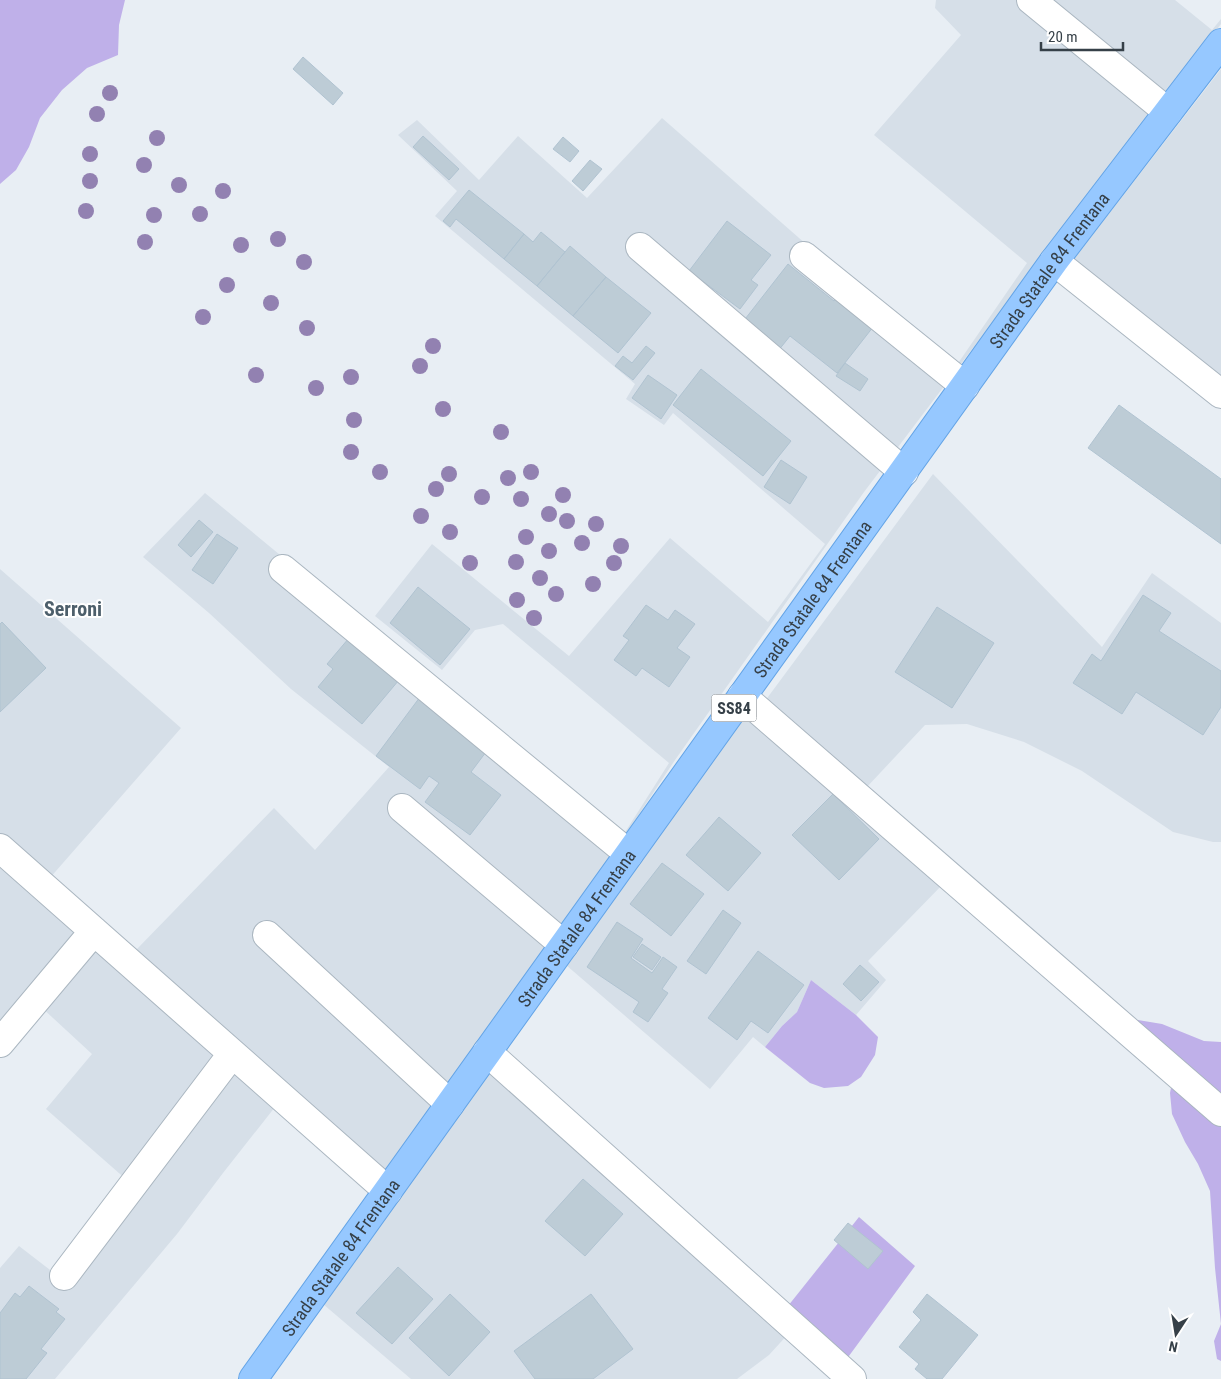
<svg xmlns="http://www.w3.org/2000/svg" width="1221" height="1379" font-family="'Roboto Condensed',sans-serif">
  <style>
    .residential { fill: #d6dfe8 }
    .green { fill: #bfb0e9 }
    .building { fill: #bdccd6; stroke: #b0c3d1 }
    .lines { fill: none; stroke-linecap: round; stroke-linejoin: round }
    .minor-casing { stroke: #aab6c0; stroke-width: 30 }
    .major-casing { stroke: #64a4e6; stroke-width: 30 }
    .minor { stroke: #fff; stroke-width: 28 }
    .major { stroke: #96c8ff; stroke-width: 28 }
    .tree { fill: #9281b1 }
    .labels { text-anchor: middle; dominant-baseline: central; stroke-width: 4; stroke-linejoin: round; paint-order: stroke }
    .shield { fill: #fff; stroke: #72797f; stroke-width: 1 }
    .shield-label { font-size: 16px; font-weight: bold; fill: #364048 }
    .street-label { font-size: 18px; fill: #364048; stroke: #fff }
    .quarter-label { font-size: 20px; font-weight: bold; fill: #4d5f6b; stroke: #fff }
  </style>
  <rect width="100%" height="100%" fill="#e8eef4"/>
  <path class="residential" d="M936 0H1175L1212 30 1221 19V24L1141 126 864 492 675 760 584 897 370 1190 275 1107 223 1173 177 1234 55 1379H0V1268L19 1246 54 1273 128 1181 46 1109 92 1054 40 1006 0 1053V569L181 728 49 879 137 949 274 808 315 850 389 767 291 689 209 613 143 557 205 493 622 837 669 763 503 624 475 630 442 670 375 616 432 544 569 656 670 538 768 622 825 544 673 413 664 425 626 399 635 384 435 216 457 191 398 135 417 120 479 180 518 136 587 198 662 118 952 372 1027 263 874 135 961 35 935 8Z
    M1221 69V385L1071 263Z
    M933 474 1102 647 1152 573 1221 623V842H1213L1173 832 1082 771 1024 742 967 724 925 725 866 788 765 701Z
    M749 706 945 882 868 961 886 980 856 1015 811 980 797 1012 782 1026 765 1047 753 1037 710 1089 566 965Z
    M492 1067 790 1332 769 1355 737 1379H411L323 1304Z"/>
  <path class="green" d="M0 0H125L119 25 118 55 87 68 62 90 40 118 29 147 16 170 0 184Z
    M811 980 856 1015 878 1037 875 1055 861 1077 848 1086 824 1088 810 1083 765 1047 782 1026 797 1012Z
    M1126 1018 1162 1024 1204 1041 1221 1042V1361L1217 1359 1214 1341 1221 1324 1215 1268 1210 1191 1198 1164 1185 1142 1172 1114 1170 1093 1176 1063Z
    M859 1217 915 1266 846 1360 784 1311Z"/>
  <path class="building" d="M303 57 343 93 333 105 293 69Z
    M423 136 459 169 449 180 413 147Z
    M563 137 579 151 570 162 553 149Z
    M590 160 602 169 583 191 572 181Z
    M469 190 524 234 504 259 456 219 450 227 443 221Z
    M727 221 771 255 751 280 758 285 740 309 689 271Z
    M541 232 565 252 537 286 504 259 524 234 533 242Z
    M570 246 606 277 573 316 537 286Z
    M788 264 834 301 840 293 877 322 837 373 790 336 778 351 742 323Z
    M606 277 651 313 618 353 573 316Z
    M646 346 655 353 633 380 615 366 623 356 632 363Z
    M845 363 868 379 860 391 836 376Z
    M701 369 791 441 763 476 673 405Z
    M648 375 677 395 661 419 632 398Z
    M1119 405 1221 479V544L1088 448Z
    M781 460 807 477 790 504 764 487Z
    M199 520 213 532 191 557 178 545Z
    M217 534 238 548 213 584 192 570Z
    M418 587 470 629 440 665 390 623Z
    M1143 595 1171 613 1159 631 1221 671V707L1203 735 1136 692 1122 714 1073 683 1092 654 1101 661Z
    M646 605 668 620 675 610 695 624 677 648 690 657 669 687 642 668 636 676 614 660 629 640 623 636Z
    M937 607 994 643 952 708 895 672Z
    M2 622 46 668 0 712V624Z
    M349 638 399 680 362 724 318 687 333 669 327 664Z
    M420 697 489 748 471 772 501 795 470 835 425 802 439 783 429 776 420 789 376 756Z
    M833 794 879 839 839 880 792 835Z
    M719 817 761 853 728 891 686 855Z
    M662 863 704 894 671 936 630 904Z
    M723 910 741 923 706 974 687 961Z
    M617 922 643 939 631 958 652 973 663 957 677 967 662 989 668 993 648 1022 633 1012 639 1002 587 967Z
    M642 944 661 957 652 970 633 957Z
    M758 951 804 985 768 1033 751 1021 737 1040 708 1018Z
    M860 965 879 982 861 1001 843 984Z
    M583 1179 623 1214 585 1256 545 1221Z
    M848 1223 883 1251 868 1269 834 1240Z
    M398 1267 433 1299 392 1344 356 1313Z
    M29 1286 59 1309 56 1312 65 1319 41 1349 47 1353 26 1379H0V1313L15 1293 20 1297Z
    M450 1294 490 1332 449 1376 409 1338Z
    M591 1294 633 1349 593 1379H535L514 1351Z
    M927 1294 978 1335 942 1379H927L915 1369 919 1364 899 1347 921 1320 913 1312Z"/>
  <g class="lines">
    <defs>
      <path id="minor" d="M1031 0 1168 112
        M640 247 904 472
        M804 256 965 386
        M1054 261 1221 394
        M283 569 629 854
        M742 696 1221 1112
        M402 808 564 945
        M0 848 388 1191
        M267 935 450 1104
        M0 1043 94 931
        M487 1052 852 1379
        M64 1276 232 1054"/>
      <g id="major">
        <path id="s1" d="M253 1379 1054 261 1221 43"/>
      </g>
    </defs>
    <use href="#minor" class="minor-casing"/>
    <use href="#major" class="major-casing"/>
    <use href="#minor" class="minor"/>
    <use href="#major" class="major"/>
  </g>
  <g class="tree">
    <circle cx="110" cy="93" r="8"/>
    <circle cx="97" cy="114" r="8"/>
    <circle cx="157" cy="138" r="8"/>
    <circle cx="90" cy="154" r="8"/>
    <circle cx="144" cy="165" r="8"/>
    <circle cx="90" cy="181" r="8"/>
    <circle cx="179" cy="185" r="8"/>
    <circle cx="223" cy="191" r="8"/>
    <circle cx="86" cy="211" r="8"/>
    <circle cx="200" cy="214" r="8"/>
    <circle cx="154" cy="215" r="8"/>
    <circle cx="278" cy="239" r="8"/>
    <circle cx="145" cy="242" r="8"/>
    <circle cx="241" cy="245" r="8"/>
    <circle cx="304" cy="262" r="8"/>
    <circle cx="227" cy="285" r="8"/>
    <circle cx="271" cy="303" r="8"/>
    <circle cx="203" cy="317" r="8"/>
    <circle cx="307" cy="328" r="8"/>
    <circle cx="433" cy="346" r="8"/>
    <circle cx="420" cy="366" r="8"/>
    <circle cx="256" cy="375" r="8"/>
    <circle cx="351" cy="377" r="8"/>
    <circle cx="316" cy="388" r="8"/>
    <circle cx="443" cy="409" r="8"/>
    <circle cx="354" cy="420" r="8"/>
    <circle cx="501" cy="432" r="8"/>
    <circle cx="351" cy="452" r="8"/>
    <circle cx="380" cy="472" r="8"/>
    <circle cx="531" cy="472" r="8"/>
    <circle cx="449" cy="474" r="8"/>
    <circle cx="508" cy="478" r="8"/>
    <circle cx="436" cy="489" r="8"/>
    <circle cx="563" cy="495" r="8"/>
    <circle cx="482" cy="497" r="8"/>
    <circle cx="521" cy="499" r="8"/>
    <circle cx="549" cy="514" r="8"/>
    <circle cx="421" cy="516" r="8"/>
    <circle cx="567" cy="521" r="8"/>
    <circle cx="596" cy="524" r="8"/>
    <circle cx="450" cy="532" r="8"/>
    <circle cx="526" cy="537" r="8"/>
    <circle cx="582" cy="543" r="8"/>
    <circle cx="621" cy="546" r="8"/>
    <circle cx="549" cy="551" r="8"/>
    <circle cx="516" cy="562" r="8"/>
    <circle cx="470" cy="563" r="8"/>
    <circle cx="614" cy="563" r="8"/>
    <circle cx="540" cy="578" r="8"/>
    <circle cx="593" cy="584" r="8"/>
    <circle cx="556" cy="594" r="8"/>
    <circle cx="517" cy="600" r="8"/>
    <circle cx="534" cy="618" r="8"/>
  </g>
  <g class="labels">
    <rect class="shield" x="711.5" y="694.5" width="45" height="27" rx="4"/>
    <g class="shield-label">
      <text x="734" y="708">SS84</text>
    </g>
    <g class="street-label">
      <text stroke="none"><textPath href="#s1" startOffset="1365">Strada Statale 84 Frentana</textPath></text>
      <text stroke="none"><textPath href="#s1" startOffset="960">Strada Statale 84 Frentana</textPath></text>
      <text stroke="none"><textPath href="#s1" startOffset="555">Strada Statale 84 Frentana</textPath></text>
      <text stroke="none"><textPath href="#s1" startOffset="150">Strada Statale 84 Frentana</textPath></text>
    </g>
    <g class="quarter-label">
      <text x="73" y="609">Serroni</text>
    </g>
  </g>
  <g transform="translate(1176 1334) rotate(192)" stroke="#ffffff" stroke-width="4" paint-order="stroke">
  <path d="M0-4L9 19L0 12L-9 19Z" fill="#364048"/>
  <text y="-8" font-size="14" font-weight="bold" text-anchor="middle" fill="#364048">N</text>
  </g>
  <path d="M1041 42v8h82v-8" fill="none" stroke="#364048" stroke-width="2.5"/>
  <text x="1048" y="42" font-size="15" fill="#364048" stroke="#ffffff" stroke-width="4" paint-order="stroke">20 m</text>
</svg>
